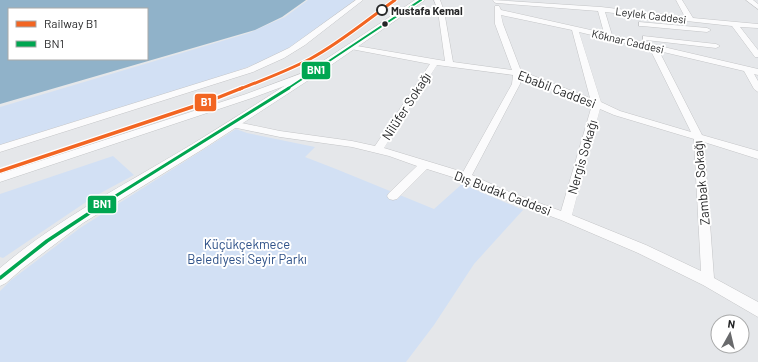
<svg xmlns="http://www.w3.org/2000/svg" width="758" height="362" font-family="Barlow,sans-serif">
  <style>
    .green { fill: #d2e0f4 }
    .water { fill: #90b2c9; fill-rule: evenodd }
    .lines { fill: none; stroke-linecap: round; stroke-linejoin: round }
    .minor-casing { stroke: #c4c5c7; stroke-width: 1 }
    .major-casing { stroke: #c4c5c7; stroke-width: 1 }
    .minor { fill: #fbfbfc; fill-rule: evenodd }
    .major { fill: #fbfbfc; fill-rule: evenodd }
    .bus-1-far2-casing { stroke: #fff; stroke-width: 4 }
    .bus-1-far1-casing { stroke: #fff; stroke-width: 6 }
    .bus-1-casing { stroke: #fff; stroke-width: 6 }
    .bus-1-far2 { stroke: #00a651; stroke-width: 2 }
    .bus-1-far1 { stroke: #00a651; stroke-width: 3 }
    .bus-1 { stroke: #00a651; stroke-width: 3.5 }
    .rail-1-far1-casing { stroke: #fff; stroke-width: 5 }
    .rail-1-casing { stroke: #fff; stroke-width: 6 }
    .rail-1-far1 { stroke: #f26522; stroke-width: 3 }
    .rail-1 { stroke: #f26522; stroke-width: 3.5 }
    .stop-dot { fill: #fff; stroke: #262728; stroke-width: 2 }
    .bus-dot { fill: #262728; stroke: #fff; stroke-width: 1.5 }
    .labels { text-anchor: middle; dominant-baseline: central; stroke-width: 4; stroke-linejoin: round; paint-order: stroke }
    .far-stop-label { font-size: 11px; font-weight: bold; fill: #262728; stroke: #fff; text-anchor: start }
    .far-street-label { font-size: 11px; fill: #262728; stroke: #fff }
    .street-label { font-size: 13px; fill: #262728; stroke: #fff }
    .park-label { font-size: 13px; fill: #2d5087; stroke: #fff }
    .line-badge { stroke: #fff; stroke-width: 1.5 }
    .badge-label { font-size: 11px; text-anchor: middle; font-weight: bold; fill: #fff }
  </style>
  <rect width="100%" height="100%" fill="#e5e7ea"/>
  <path class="green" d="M308 0H355L320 28 281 53 256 64 189 88 108 111 0 145V107L249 33 285 17Z
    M236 129 247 133 315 147 305 157 336 169 434 209 462 184 523 210 474 264 434 325 406 362H0V291L11 280 80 228Z
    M113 156 134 175 95 196 3 258 0 257V194Z"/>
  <path class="water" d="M0 0H306L282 17 255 30 0 104ZM9 9H147V59H9Z"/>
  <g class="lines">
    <defs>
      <path id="minor" d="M356 0H363L305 45 284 58 253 72 0 152V145L247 68 289 48Z
        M434 0H440L444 11 453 62 512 70 495 24V6H499L501 10 604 33 598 11 496 3 494 2 493 0 601 7 685 17 676 0H682L693 18 758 24V28L740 27 758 50V57H755L732 26 605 12 612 35 758 69V75L754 74 758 81V92L754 89 744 71 659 51 702 135 758 151V159L704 142 714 278 758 302V317L703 285 638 253 561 220 496 196 462 180 427 169 397 199 393 200 389 199 387 196 389 193 417 166 389 156 352 147 280 137 232 127 227 124 232 121 280 131 352 141 375 146 430 64 351 49 347 47 351 45 445 61 438 11ZM501 15 572 30 590 98 521 71 503 24ZM579 32 650 49 691 132 620 111 601 102ZM437 65 513 75 512 84 463 172 384 148ZM521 77 592 105 561 211 504 190 472 175 520 84ZM600 109 614 115 694 139 701 271 646 245 572 215Z
        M746 0H753L758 4V9Z
        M639 22 707 28 711 30 707 32 642 26H639Z
        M643 36 716 44 720 46 716 48 646 40H643Z
        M311 70 315 73 314 75 252 98 0 182V174L246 94Z"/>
      <path id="major" d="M415 0H425L321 72 203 149 83 223 22 269 6 283 0 286V268C59 218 128 183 194 143 269 97 342 49 415 0Z"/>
    </defs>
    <use href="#minor" class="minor-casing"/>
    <use href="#major" class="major-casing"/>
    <use href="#minor" class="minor"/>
    <use href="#major" class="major"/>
    <defs>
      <path id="bus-1-far2" d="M287 89 421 0"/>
      <path id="bus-1-far1" d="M98 207 289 88"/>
      <path id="bus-1" d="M0 278 47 241 100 206"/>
    </defs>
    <use href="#bus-1-far2" class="bus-1-far2-casing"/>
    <use href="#bus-1-far1" class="bus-1-far1-casing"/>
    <use href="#bus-1" class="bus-1-casing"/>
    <use href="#bus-1-far2" class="bus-1-far2"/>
    <use href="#bus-1-far1" class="bus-1-far1"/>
    <use href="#bus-1" class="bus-1"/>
    <defs>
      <path id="rail-1-far1" d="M240 89C263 80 287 71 310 59 340 43 367 20 395 0"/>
      <path id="rail-1" d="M0 171 207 102 242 88"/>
    </defs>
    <use href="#rail-1-far1" class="rail-1-far1-casing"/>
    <use href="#rail-1" class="rail-1-casing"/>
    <use href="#rail-1-far1" class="rail-1-far1"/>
    <use href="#rail-1" class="rail-1"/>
  </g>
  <circle class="stop-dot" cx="382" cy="10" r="5"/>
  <circle class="bus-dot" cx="385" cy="24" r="3.5"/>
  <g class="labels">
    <g class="far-stop-label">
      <text x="391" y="10">Mustafa Kemal</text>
    </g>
    <g class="far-street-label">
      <text transform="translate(651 15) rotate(7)">Leylek Caddesi</text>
      <text transform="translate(628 41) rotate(13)">Köknar Caddesi</text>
    </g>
    <g class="street-label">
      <text transform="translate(557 89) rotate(21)">Ebabil Caddesi</text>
      <text transform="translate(406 106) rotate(-57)">Nilüfer Sokağı</text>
      <text transform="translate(582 157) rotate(-74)">Nergis Sokağı</text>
      <text transform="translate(701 183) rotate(-95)">Zambak Sokağı</text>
      <text transform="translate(503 193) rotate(21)">Dış Budak Caddesi</text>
    </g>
    <g class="park-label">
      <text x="247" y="244">Küçükçekmece<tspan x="247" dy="15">Belediyesi Seyir Parkı</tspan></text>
    </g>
  </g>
  <g class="line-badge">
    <rect x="301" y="61" width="30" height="19" rx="4" fill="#00a651"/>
    <rect x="194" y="93" width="23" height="19" rx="4" fill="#f26522"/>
    <rect x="87" y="195" width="30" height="19" rx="4" fill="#00a651"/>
  </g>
  <g class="badge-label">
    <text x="316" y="74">BN1</text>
    <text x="206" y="106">B1</text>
    <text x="102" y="208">BN1</text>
  </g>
  <rect x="8" y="8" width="140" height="52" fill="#ffffff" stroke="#a8a9a9"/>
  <rect x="16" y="21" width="20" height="6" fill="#f26522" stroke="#a8a9a9"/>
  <text x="44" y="28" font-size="12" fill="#262728">Railway B1</text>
  <rect x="16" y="41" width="20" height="6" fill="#00a651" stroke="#a8a9a9"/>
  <text x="44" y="48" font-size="12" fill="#262728">BN1</text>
  <g transform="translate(730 334) rotate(8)"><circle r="19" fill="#ffffff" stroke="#a8a9a9"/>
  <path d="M0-3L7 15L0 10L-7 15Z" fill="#696a6c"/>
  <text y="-6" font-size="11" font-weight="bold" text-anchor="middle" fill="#262728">N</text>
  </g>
</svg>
